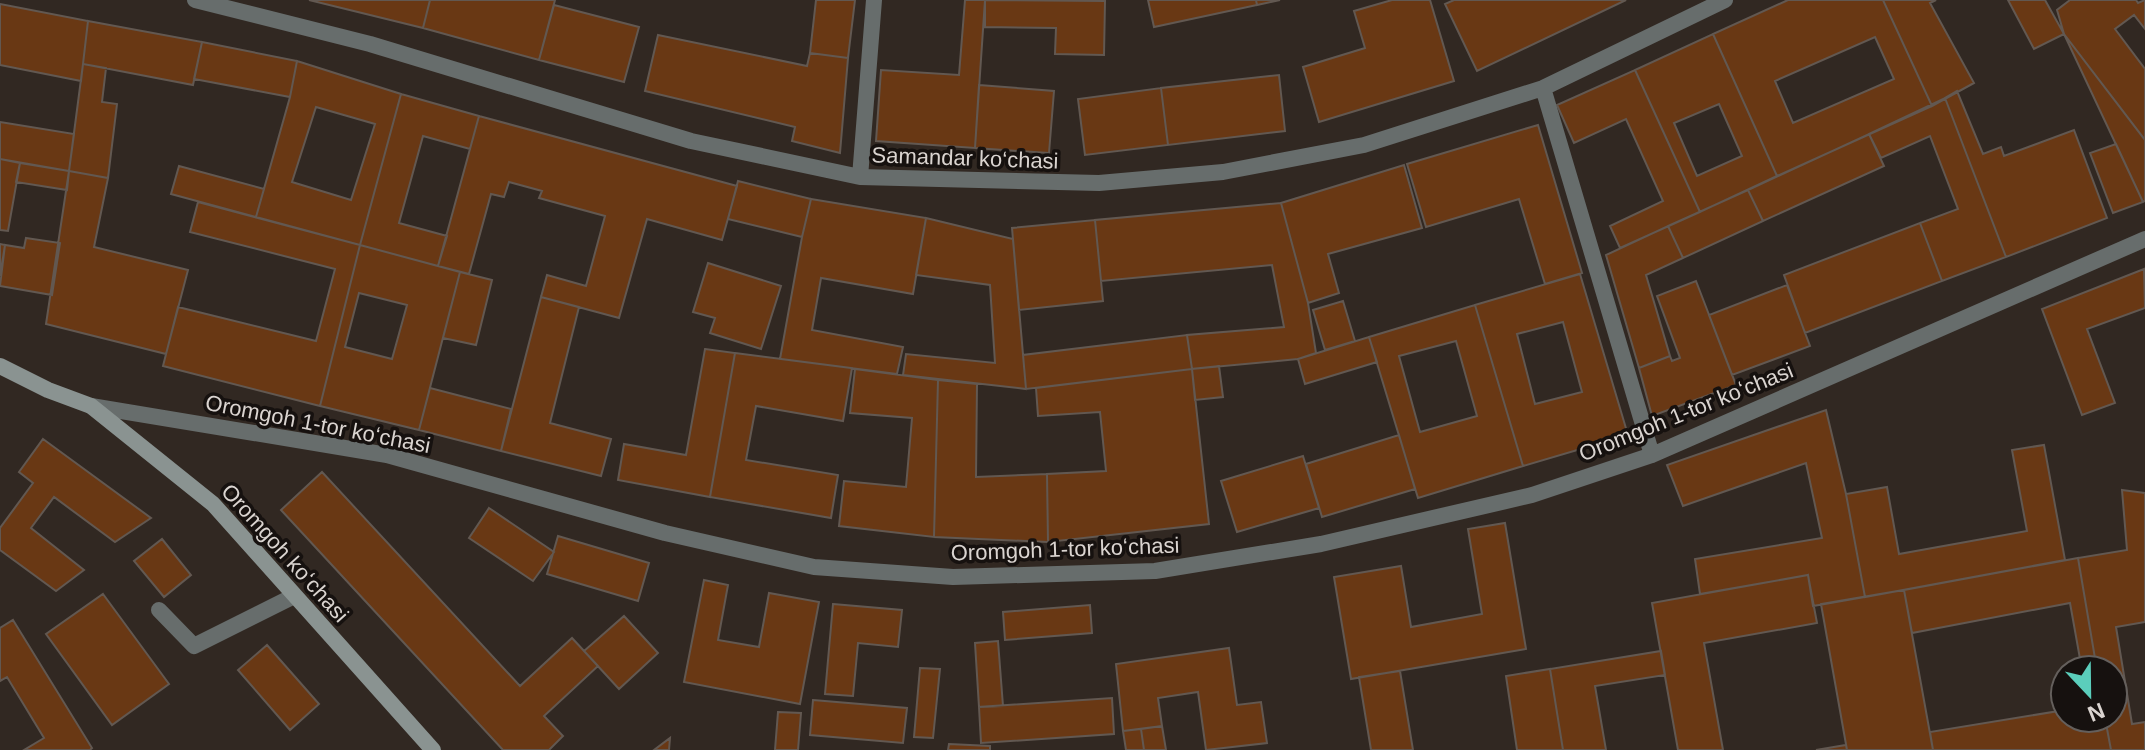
<svg xmlns="http://www.w3.org/2000/svg" width="2145" height="750" font-family="Arial,sans-serif">
  <style>
    .building { fill: #693814; stroke: #625851; stroke-width: 2; fill-rule: evenodd }
    .lines { fill: none; stroke-linecap: round; stroke-linejoin: round }
    .lane { stroke: #676d6c; stroke-width: 16 }
    .street { stroke: #676d6c; stroke-width: 16 }
    .secondary { stroke: #8a9391; stroke-width: 16 }
    .labels { text-anchor: middle; dominant-baseline: central; stroke-width: 7; stroke-linejoin: round; paint-order: stroke }
    .street-label { font-size: 22px; fill: #dad4d0; stroke: #16110f }
  </style>
  <rect width="100%" height="100%" fill="#312822"/>
  <path class="building" d="M309 0H430L423 28Z
    M430 0H555L539 60 423 28Z
    M816 0H855L848 58 810 53Z
    M965 0H985L975 148 876 141 881 70 959 75Z
    M985 0 1105 1 1104 55 1055 54 1056 28 985 27Z
    M1148 0H1256L1257 5 1154 27Z
    M1256 0H1280L1257 5Z
    M1392 0H1430L1454 81 1319 122 1303 67 1365 48 1354 11Z
    M1454 0H1626L1477 71 1445 4Z
    M1788 0H1883L1932 106 1777 176 1713 34ZM1875 37 1894 79 1793 123 1775 81Z
    M1883 0H1936L1930 3 1974 83 1932 106Z
    M2008 0H2045L2064 34 2034 49Z
    M2070 0H2136L2138 3 2145 0V29L2134 15 2115 29 2145 69V140L2064 34 2057 10Z
    M0 4 88 21 81 81 0 65Z
    M554 5 639 27 624 82 539 60Z
    M88 21 202 42 193 85 83 64Z
    M1713 34 1777 176 1700 212 1635 70ZM1719 104 1742 156 1697 176 1674 123Z
    M2064 34 2145 140V201L2143 202Z
    M658 35 807 66 810 53 848 58 840 153 792 141 795 127 645 91Z
    M202 42 297 61 290 97 194 79Z
    M297 61 401 94 360 245 256 217 290 97ZM316 107 375 124 351 200 292 182Z
    M83 64 106 68 102 102 117 104 108 178 69 171Z
    M1635 70 1700 212 1620 248 1610 226 1663 201 1626 119 1574 143 1557 105Z
    M1279 75 1285 131 1168 145 1161 88Z
    M979 85 1054 91 1049 153 975 148Z
    M1161 88 1168 145 1085 155 1078 99Z
    M1957 91 1983 154 2001 147 2004 156 2074 130 2107 218 2006 257 1945 98Z
    M401 94 479 116 470 149 423 136 399 223 447 236 438 266 360 245Z
    M1945 98 2006 257 1942 281 1920 223 1958 209 1930 136 1881 158 1869 134Z
    M479 116 737 186 722 240 647 219 619 318 541 297 547 275 586 286 605 216 539 198 542 191 509 182 504 197 491 194 469 274 438 266Z
    M0 122 74 134 69 171 0 159Z
    M1538 125 1582 273 1545 284 1519 199 1426 227 1407 164Z
    M1869 134 1884 166 1763 221 1748 190Z
    M2116 144 2143 202 2113 213 2090 153Z
    M0 159 20 163 8 231 0 230Z
    M20 163 69 171 67 190 16 182Z
    M1404 165 1422 228 1328 254 1339 293 1308 303 1281 203Z
    M179 166 264 189 256 217 171 194Z
    M69 171 108 178 94 247 188 270 166 354 46 324Z
    M738 181 811 199 802 237 728 219Z
    M1748 190 1763 221 1683 258 1668 226Z
    M811 199 926 218 913 294 821 278 812 330 903 347 897 374 780 359 802 237Z
    M198 202 360 245 320 406 163 366 178 307 316 341 335 269 190 232Z
    M1281 203 1308 303 1316 353 1298 359 1192 369 1187 335 1284 327 1272 265 1101 281 1095 220Z
    M926 218 1013 239 1026 389 903 375 906 354 995 363 990 285 916 275Z
    M1095 220 1103 301 1019 310 1012 228Z
    M1920 223 1942 281 1805 333 1784 275Z
    M1668 226 1683 258 1646 275 1670 356 1639 368 1606 255Z
    M26 238 60 243 52 295 0 286 5 245 24 248Z
    M0 244 5 245 0 276Z
    M360 245 460 272 419 430 320 406ZM359 293 407 305 392 359 345 347Z
    M708 263 781 286 761 349 710 333 715 318 693 312Z
    M2144 269 2145 308 2087 329 2115 403 2082 415 2042 309Z
    M460 272 492 280 476 345 443 338Z
    M1580 274 1628 435 1523 466 1475 305ZM1563 322 1582 392 1535 404 1517 334Z
    M1696 281 1736 385 1652 416 1639 368 1670 356 1672 361 1680 358 1657 296Z
    M1787 285 1810 346 1732 375 1709 315Z
    M541 297 579 307 550 423 611 439 601 476 501 451Z
    M1343 301 1355 341 1325 350 1313 310Z
    M1475 305 1523 466 1418 498 1369 337ZM1456 341 1477 416 1420 432 1399 356Z
    M1187 335 1192 369 1026 389 1023 355Z
    M1369 337 1377 362 1305 384 1298 359Z
    M705 349 735 353 710 497 618 480 624 444 686 455Z
    M735 353 852 368 843 421 756 406 746 460 838 475 831 518 710 497Z
    M1219 366 1223 397 1195 400 1192 369Z
    M855 369 938 380 934 537 839 526 844 481 906 487 912 418 850 413Z
    M1192 369 1209 524 1048 542 1047 474 1106 471 1100 412 1038 416 1036 388Z
    M938 380 977 384 976 477 1047 474 1048 542 934 537Z
    M430 388 511 409 501 451 419 430Z
    M1826 410 1846 494 1865 597 1813 606 1808 575 1700 594 1695 559 1822 538 1806 463 1683 506 1667 465Z
    M1399 435 1415 489 1322 517 1306 464Z
    M43 439 151 518 115 542 54 497 31 528 84 570 56 591 0 550V528L33 483 19 472Z
    M2044 445 2065 560 1865 597 1846 494 1887 487 1899 554 2027 531 2012 450Z
    M1303 456 1319 508 1237 532 1221 481Z
    M322 472 520 686 572 638 598 666 544 716 563 736 549 750H503L281 510Z
    M2122 490 2145 493V622L2116 627 2132 724 2145 722V750H2111L2105 718H2113V670H2097L2078 558 2127 550Z
    M489 508 554 552 533 581 469 538Z
    M1505 523 1526 649 1351 679 1334 577 1401 566 1411 627 1482 614 1468 529Z
    M558 536 649 563 638 601 547 574Z
    M162 539 191 575 164 597 134 561Z
    M2078 558 2097 670H2082L2070 603 1912 633 1904 590Z
    M1808 575 1817 623 1704 643 1723 750H1678L1652 603Z
    M704 580 728 585 718 640 759 647 769 593 819 602 800 704 684 682Z
    M1904 590 1933 750H1847L1821 604Z
    M103 594 169 684 112 725 46 634Z
    M833 604 902 610 898 647 858 643 853 696 825 694Z
    M1090 605 1092 633 1005 640 1003 612Z
    M624 616 658 653 619 689 584 651Z
    M13 620 92 748 90 750H24L44 738 7 677 0 681V628Z
    M998 641 1003 706 979 707 975 643Z
    M267 645 319 704 290 730 238 670Z
    M1229 648 1237 705 1261 702 1267 743 1206 750 1198 692 1158 698 1162 726 1123 731 1116 664Z
    M1661 651 1665 675 1595 686 1606 750H1563L1550 669Z
    M920 668 940 669 933 738 914 737Z
    M1550 669 1563 750H1517L1506 676Z
    M1400 671 1413 750H1371L1359 677Z
    M1112 698 1114 734 981 743 979 707Z
    M813 700 907 708 903 743 810 735Z
    M2065 710V718H2105L2111 750H1933L1930 732Z
    M778 712 801 713 798 750H775Z
    M1162 726 1166 750H1144L1141 729Z
    M1141 729 1144 750H1126L1123 731Z
    M670 738 669 750H654Z
    M949 744 990 746V750H948Z
    M1846 745 1847 750H1816Z"/>
  <g class="lines">
    <path class="lane" d="M159 610 194 646 294 596"/>
    <path class="street" d="M195 0 370 44 691 141 860 177 1099 183 1223 172 1364 145 1543 88 1725 0
      M1543 88 1652 455
      M860 177 874 0
      M91 406 387 455 665 533 814 567 953 577 1155 571 1321 544 1532 495 1652 455 2145 239"/>
    <path class="secondary" d="M0 366 48 390 91 406 213 504 433 750"/>
  </g>
  <g class="labels">
    <g class="street-label">
      <text transform="translate(965 158) rotate(2)">Samandar ko‘chasi</text>
      <text transform="translate(1686 412) rotate(-22)">Oromgoh 1-tor koʻchasi</text>
      <text transform="translate(318 424) rotate(11)">Oromgoh 1-tor koʻchasi</text>
      <text transform="translate(1065 549) rotate(-2)">Oromgoh 1-tor koʻchasi</text>
      <text transform="translate(285 553) rotate(48)">Oromgoh koʻchasi</text>
    </g>
  </g>
  <g transform="translate(2089 694) rotate(158)"><circle r="38" fill="#16110f" stroke="#645f5c" stroke-width="2"/>
  <path d="M0-6L14 30L0 20L-14 30Z" fill="#5bcebc"/>
  <text y="-12" font-size="22" font-weight="bold" text-anchor="middle" fill="#dad4d0">N</text>
  </g>
</svg>
